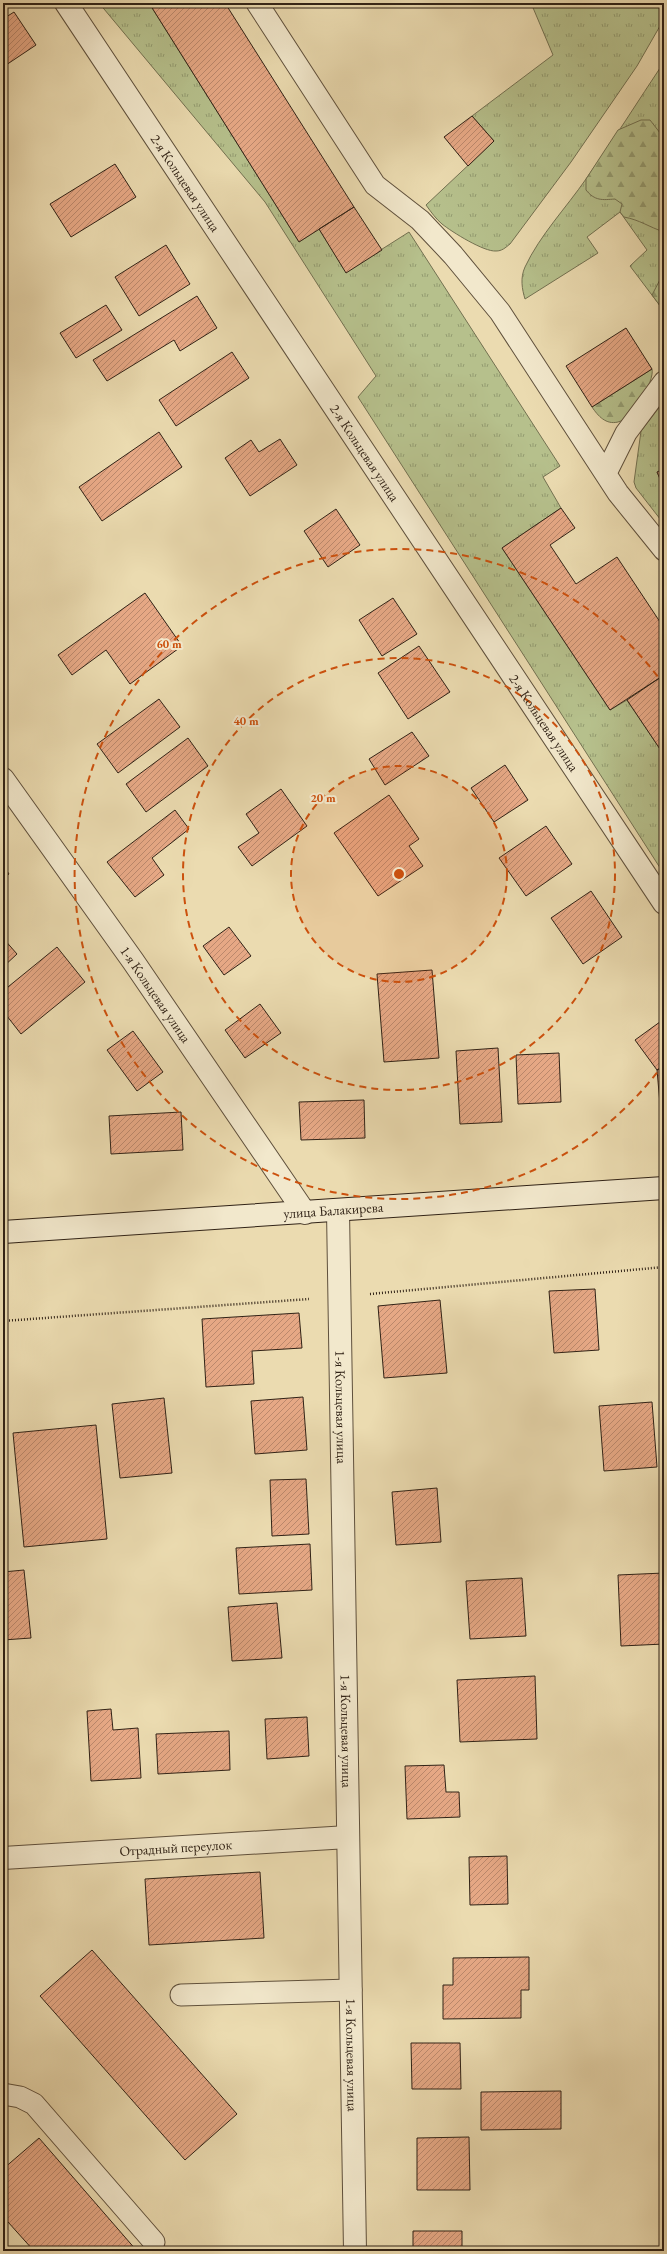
<svg xmlns="http://www.w3.org/2000/svg" width="667" height="2254" font-family="'EB Garamond',serif">
  <style>
    .grass { fill: url(#grass-tufts); stroke: #737151 }
    .forest { fill: url(#forest-firs); stroke: #737151 }
    .building { fill: url(#building-hatch); stroke: #302216 }
    .lines { fill: none; stroke-linecap: round; stroke-linejoin: round }
    .lane-casing { stroke: #5f503c; stroke-width: 23 }
    .street-casing { stroke: #5f503c; stroke-width: 24 }
    .secondary-casing { stroke: #302216; stroke-width: 24 }
    .path { stroke: #302216; stroke-width: 2.5; stroke-dasharray: 1 2; stroke-linecap: butt }
    .lane { stroke: #f2e8cc; stroke-width: 21 }
    .street { stroke: #f2e8cc; stroke-width: 22 }
    .secondary { stroke: #f2e8cc; stroke-width: 22 }
    .ring { fill: none; stroke: #cc510e; stroke-width: 2; stroke-dasharray: 7 5 }
    .labels { text-anchor: middle; dominant-baseline: central; stroke-width: 4; stroke-linejoin: round; paint-order: stroke }
    .street-label { font-size: 14px; fill: #302216; stroke: #f2e8cc }
    .centre { fill: #cc510e; stroke: #f2e8cc; stroke-width: 2 }
    .ring-label { font-size: 12px; text-anchor: middle; font-weight: bold; fill: #cc510e; stroke: #f2e8cc; stroke-width: 4; stroke-linejoin: round; paint-order: stroke }
  </style>
  <defs>
    <pattern id="grass-tufts" width="24" height="20" patternUnits="userSpaceOnUse"><rect width="24" height="20" fill="#b6c08c"/><path d="M3 7l-1-3M5 7V3M7 7l1-3M15 17l-1-3M17 17v-4M19 17l1-3" fill="none" stroke="#949c71"/></pattern>
    <pattern id="forest-firs" width="22" height="20" patternUnits="userSpaceOnUse"><rect width="22" height="20" fill="#b6c08c"/><path d="M5 1l3.5 6h-7zM16 11l3.5 6h-7z" fill="#949c71"/></pattern>
    <pattern id="building-hatch" width="6" height="6" patternUnits="userSpaceOnUse"><rect width="6" height="6" fill="#e6a885"/><path d="M-1 1l2-2M0 6l6-6M5 7l2-2" fill="none" stroke="#bb886c"/></pattern>
  </defs>
  <rect width="100%" height="100%" fill="#ebdbb0"/>
  <filter id="stains"><feTurbulence type="fractalNoise" baseFrequency=".005" numOctaves="4"/><feColorMatrix values="0 0 0 0 .2 0 0 0 0 .09 0 0 0 0 .02 0 0 0 .5 -.17"/></filter>
  <radialGradient id="worn" r=".72"><stop offset=".6" stop-color="#630" stop-opacity="0"/><stop offset="1" stop-color="#630" stop-opacity=".3"/></radialGradient>
  <path class="grass" d="M99 3H149L299 242 319 229 346 272 409 232 560 466 543 477 561 508 502 548 610 710 627 700 664 755V874L358 397 376 376 265 202Z
    M531 3H664V19L637 66 571 162 510 244C505 248 502 251 496 251 484 252 452 232 442 224 436 219 431 212 426 205L494 141 472 116 553 55Z
    M664 62V311L630 266 647 250 620 212 587 237 598 253 525 299C522 289 520 278 525 267 540 235 566 208 586 179 613 141 638 101 664 62Z
    M664 401V469L657 472 664 488V524L636 488 634 482 641 431Z"/>
  <path class="forest" d="M641 120H650L664 138V232C649 227 640 220 624 217L620 212 622 204 615 199C602 200 595 201 586 190V179L618 130Z
    M664 272V311L652 295Z
    M652 369C655 382 631 419 618 422 606 425 598 416 592 407Z"/>
  <path class="building" d="M149 3H225L354 207 299 242Z
    M14 12 36 45 3 67V19Z
    M472 116 494 141 468 166 444 137Z
    M115 164 136 197 71 237 50 204Z
    M354 207 382 250 346 273 319 229Z
    M166 245 190 284 139 316 115 277Z
    M197 296 217 328 180 351 174 340 107 381 93 360Z
    M106 305 122 330 76 358 60 333Z
    M626 328 652 369 592 407 566 366Z
    M232 352 249 378 176 426 159 400Z
    M159 432 182 467 102 521 79 487Z
    M280 439 297 465 250 496 225 458 251 440 259 452Z
    M664 469V488L657 472Z
    M561 508 575 528 550 545 576 584 617 557 664 628V675L610 710 502 548Z
    M336 509 360 545 328 567 304 531Z
    M145 593 182 646 130 684 106 650 72 675 58 655Z
    M393 598 417 634 382 656 359 620Z
    M419 646 450 692 408 719 378 673Z
    M664 675V755L627 700Z
    M159 699 180 727 118 773 97 744Z
    M412 732 429 756 385 785 369 759Z
    M188 738 208 766 146 812 126 784Z
    M505 765 528 800 494 822 471 788Z
    M281 789 307 826 252 866 238 847 259 833 246 814Z
    M389 795 419 839 409 846 423 866 378 896 334 833Z
    M175 810 189 829 152 858 164 875 135 897 107 862Z
    M546 826 572 864 526 896 499 858Z
    M3 865 9 874 3 879Z
    M591 891 622 937 583 964 551 918Z
    M229 927 251 956 224 975 203 946Z
    M3 938 17 954 3 967Z
    M57 947 85 982 21 1034 3 1011V991Z
    M432 970 439 1058 384 1062 377 974Z
    M260 1004 281 1033 245 1058 225 1030Z
    M664 1019V1066L657 1070 635 1040Z
    M133 1031 163 1072 137 1091 107 1050Z
    M498 1048 502 1122 460 1124 456 1051Z
    M559 1053 561 1102 518 1104 516 1055Z
    M664 1066V1104H660L657 1070Z
    M364 1100 365 1138 301 1140 299 1102Z
    M181 1112 183 1150 111 1154 109 1116Z
    M595 1289 599 1350 554 1353 549 1291Z
    M440 1300 447 1373 384 1378 378 1306Z
    M299 1313 302 1348 252 1351 254 1384 206 1387 202 1319Z
    M3 1346 6 1375H3Z
    M661 1356H664V1389Z
    M303 1397 307 1450 255 1454 251 1401Z
    M164 1398 172 1473 120 1478 112 1404Z
    M652 1402 657 1467 604 1471 599 1406Z
    M96 1425 107 1539 24 1547 13 1433Z
    M306 1479 309 1534 272 1536 270 1480Z
    M437 1488 441 1542 396 1545 392 1492Z
    M310 1544 312 1590 239 1594 236 1548Z
    M24 1570 31 1638 3 1640V1572Z
    M664 1573V1644L621 1646 618 1575Z
    M522 1578 526 1636 470 1639 466 1581Z
    M277 1603 282 1658 232 1661 228 1607Z
    M535 1676 537 1739 460 1742 457 1680Z
    M111 1709 113 1730 138 1728 141 1778 91 1781 87 1711Z
    M307 1717 309 1756 267 1759 265 1719Z
    M229 1731 230 1770 158 1774 156 1734Z
    M444 1765 446 1792H459L460 1817 407 1819 405 1766Z
    M661 1830H664V1861H661Z
    M507 1856 508 1904 470 1905 469 1857Z
    M260 1872 264 1938 149 1945 145 1879Z
    M92 1950 237 2114 185 2160 40 1996Z
    M529 1957V1990H521V2018L443 2019V1985H453V1958Z
    M411 2043H460L461 2089H412Z
    M561 2091V2129L481 2130V2092Z
    M469 2137 470 2190H417V2138Z
    M39 2138 137 2251H34L8 2222 3 2226V2169Z
    M413 2231H462V2251H413Z"/>
  <g class="lines">
    <defs>
      <path id="lane" d="M257 3 375 185 420 220 453 255 500 312 618 493 664 550
        M606 473 626 433 664 382
        M181 1995 351 1990
        M3 2094 20 2097 34 2104 154 2242"/>
      <g id="street">
        <path id="s1" d="M66 3 664 903"/>
        <path id="s2" d="M3 779 133 961 305 1213"/>
        <path id="s3" d="M338 1211 355 2251"/>
        <path id="s4" d="M3 1858 348 1837"/>
      </g>
      <g id="secondary">
        <path id="s5" d="M3 1232 664 1188"/>
      </g>
    </defs>
    <use href="#lane" class="lane-casing"/>
    <use href="#street" class="street-casing"/>
    <use href="#secondary" class="secondary-casing"/>
    <path class="path" d="M370 1294 664 1267
      M3 1321 309 1299"/>
    <use href="#lane" class="lane"/>
    <use href="#street" class="street"/>
    <use href="#secondary" class="secondary"/>
  </g>
  <circle cx="399" cy="874" r="108" fill="#cc510e" fill-opacity=".12"/>
  <g class="ring">
    <circle cx="399" cy="874" r="108"/>
    <circle cx="399" cy="874" r="216"/>
    <path d="M664 1063A325 325 0 1 1 664 685"/>
  </g>
  <g class="labels">
    <g class="street-label">
      <text stroke="none"><textPath href="#s1" startOffset="216">2-я Кольцевая улица</textPath></text>
      <text stroke="none"><textPath href="#s1" startOffset="540">2-я Кольцевая улица</textPath></text>
      <text stroke="none"><textPath href="#s1" startOffset="864">2-я Кольцевая улица</textPath></text>
      <text stroke="none"><textPath href="#s2" startOffset="264">1-я Кольцевая улица</textPath></text>
      <text stroke="none"><textPath href="#s5" startOffset="331">улица Балакирева</textPath></text>
      <text stroke="none"><textPath href="#s3" startOffset="196">1-я Кольцевая улица</textPath></text>
      <text stroke="none"><textPath href="#s3" startOffset="520">1-я Кольцевая улица</textPath></text>
      <text stroke="none"><textPath href="#s4" startOffset="173">Отрадный переулок</textPath></text>
      <text stroke="none"><textPath href="#s3" startOffset="844">1-я Кольцевая улица</textPath></text>
    </g>
  </g>
  <circle cx="399" cy="874" r="6" class="centre"/>
  <g class="ring-label">
    <text x="169" y="648">60 m</text>
    <text x="246" y="725">40 m</text>
    <text x="323" y="802">20 m</text>
  </g>
  <rect width="667" height="2254" fill="none" stroke="#ebdbb0" stroke-width="16"/>
  <rect x="4" y="4" width="659" height="2246" fill="none" stroke="#302216" stroke-width="2"/>
  <rect x="8" y="8" width="651" height="2238" fill="none" stroke="#302216"/>
  <rect width="100%" height="100%" filter="url(#stains)"/>
  <rect width="100%" height="100%" fill="url(#worn)"/>
</svg>
